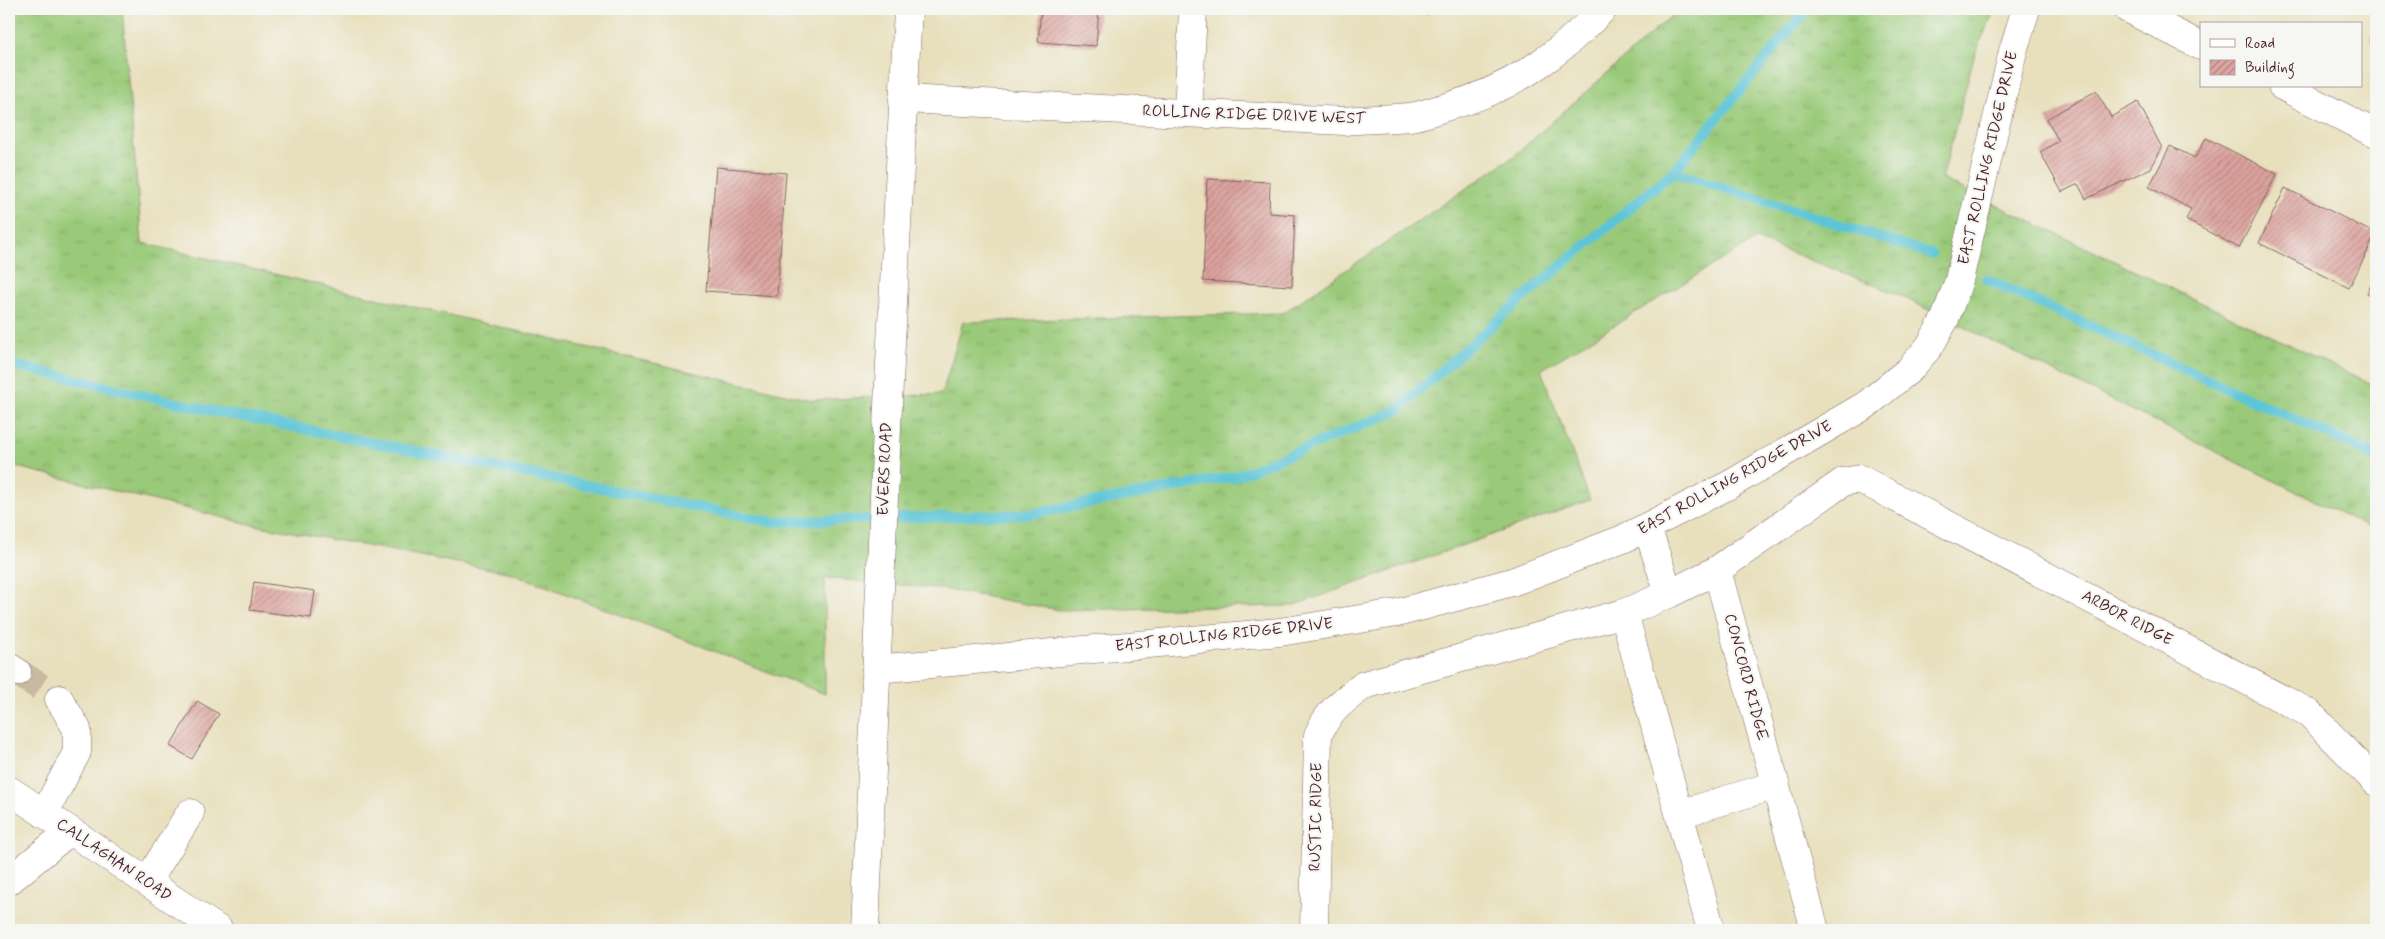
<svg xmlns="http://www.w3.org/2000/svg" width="2385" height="939" font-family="Mynerve,sans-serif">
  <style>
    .grass { fill: url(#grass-tufts); stroke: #727452 }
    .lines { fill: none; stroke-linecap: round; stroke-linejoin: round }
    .stream { stroke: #5cc5d7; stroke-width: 10 }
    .building { fill: url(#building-hatch) }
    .minor-tunnel { stroke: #c8b9a0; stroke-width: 28; stroke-dasharray: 28 14; stroke-linecap: butt }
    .minor-casing { stroke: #81635e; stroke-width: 29 }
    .major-casing { stroke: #81635e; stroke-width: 29 }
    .minor { stroke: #fff; stroke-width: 28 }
    .major { stroke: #fff; stroke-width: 28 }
    .labels { text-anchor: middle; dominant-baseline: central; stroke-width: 4.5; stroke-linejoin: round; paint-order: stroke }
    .street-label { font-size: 16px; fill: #4a1f2b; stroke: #f6f6f2 }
  </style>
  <defs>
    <pattern id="grass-tufts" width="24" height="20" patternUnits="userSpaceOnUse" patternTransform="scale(1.25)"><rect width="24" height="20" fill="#9aca79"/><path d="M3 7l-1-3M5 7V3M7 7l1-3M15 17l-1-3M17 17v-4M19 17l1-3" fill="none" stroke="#86ad69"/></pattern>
    <pattern id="building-hatch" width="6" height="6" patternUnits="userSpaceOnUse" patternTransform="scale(1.25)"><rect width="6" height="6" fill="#dca39e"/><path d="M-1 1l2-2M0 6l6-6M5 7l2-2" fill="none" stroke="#b48481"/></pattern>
  </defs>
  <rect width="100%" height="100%" fill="#f6f6f2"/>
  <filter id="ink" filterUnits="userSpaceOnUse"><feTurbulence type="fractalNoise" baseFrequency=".02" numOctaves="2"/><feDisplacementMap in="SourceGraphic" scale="10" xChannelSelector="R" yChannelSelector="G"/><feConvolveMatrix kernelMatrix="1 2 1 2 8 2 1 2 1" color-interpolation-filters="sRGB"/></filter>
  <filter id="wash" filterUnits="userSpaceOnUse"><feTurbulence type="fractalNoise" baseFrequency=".0096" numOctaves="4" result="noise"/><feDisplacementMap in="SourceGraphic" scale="20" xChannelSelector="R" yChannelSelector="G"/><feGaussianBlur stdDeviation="1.12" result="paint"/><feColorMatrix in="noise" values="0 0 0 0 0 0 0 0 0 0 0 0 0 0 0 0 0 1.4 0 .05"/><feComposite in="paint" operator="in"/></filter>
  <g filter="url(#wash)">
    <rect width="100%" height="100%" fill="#e8e0bd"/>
    <path class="grass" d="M9 9H122L142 243 811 400 942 394 963 322 1283 313 1514 156 1679 9H1995L1974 56 1942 179 2376 386V531L1895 293 1756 239 1541 370 1590 500 1292 606 1059 610 944 589 825 578V694L512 573 249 524 9 465Z"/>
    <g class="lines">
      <path class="stream" d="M1673 172 1932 254
        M1986 279 2376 456
        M9 364 208 410 772 522 1031 514 1237 476 1396 411 1524 297 1673 172 1807 9"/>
    </g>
    <g id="blocks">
      <path class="building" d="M1041 9H1099L1096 46 1038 42Z
        M1422 9H1438L1425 15Z
        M2376 31V44L2370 38Z
        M2096 91 2111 117 2138 102 2162 148 2151 168 2086 199 2078 184 2062 192 2040 152 2059 141 2046 119Z
        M2206 138 2277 174 2239 248 2186 220 2191 209 2149 187 2170 146 2195 158Z
        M716 167 786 173 777 296 706 291Z
        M1207 179 1270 182 1269 213 1295 215 1292 286 1203 281Z
        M2285 188 2376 234 2349 288 2259 243Z
        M2376 275V298L2367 293Z
        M254 582 315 591 311 618 250 610Z
        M197 701 219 714 192 759 170 746Z"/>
    </g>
  </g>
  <g filter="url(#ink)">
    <use href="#blocks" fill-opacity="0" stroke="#81635e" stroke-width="1"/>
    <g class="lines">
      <path class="minor-tunnel" d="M17 672 59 699"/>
      <defs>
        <path id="minor" d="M2128 9 2201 46
          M2282 86 2376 134
          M903 99 1344 121C1366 119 1388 119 1409 117 1422 116 1434 110 1446 107 1510 90 1558 56 1603 9
          M1188 113 1193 9
          M1647 527 1669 594
          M1717 570 1815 930
          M1624 613 1711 930
          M9 667 17 672
          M876 669 1280 632 1397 613 1512 582 1623 539 1729 485 1866 405 1909 370 1929 347 1945 319 1959 280 2013 51 2026 9
          M44 814 77 752V729L59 699
          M1680 814 1775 785
          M9 881 70 831
          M147 882 190 813
          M1314 930 1318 735C1328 711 1344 700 1364 685L1624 613 1669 594 1717 570 1843 482 1860 479 2309 713 2376 782"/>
        <path id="major" d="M9 790 219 930
          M865 930 889 383 908 9"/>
      </defs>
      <use href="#minor" class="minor-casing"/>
      <use href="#major" class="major-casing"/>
      <use href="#minor" class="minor"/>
      <use href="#major" class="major"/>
    </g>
  </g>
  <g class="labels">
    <g class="street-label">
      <text transform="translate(1254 115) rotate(2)">ROLLING RIDGE DRIVE WEST</text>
      <text transform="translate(1988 158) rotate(-77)">EAST ROLLING RIDGE DRIVE</text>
      <text transform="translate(885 469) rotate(-88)">EVERS ROAD</text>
      <text transform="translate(1735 478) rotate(-29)">EAST ROLLING RIDGE DRIVE</text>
      <text transform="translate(2127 618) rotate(28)">ARBOR RIDGE</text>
      <text transform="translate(1224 635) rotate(-6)">EAST ROLLING RIDGE DRIVE</text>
      <text transform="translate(1746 677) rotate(75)">CONCORD RIDGE</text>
      <text transform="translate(1316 817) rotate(-89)">RUSTIC RIDGE</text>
      <text transform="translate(114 860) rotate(34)">CALLAGHAN ROAD</text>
    </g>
  </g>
  <rect width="2385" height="939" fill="none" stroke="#f6f6f2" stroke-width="30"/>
  <rect x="2200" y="22" width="162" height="65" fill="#f6f6f2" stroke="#b1a0a2"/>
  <rect x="2210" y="39" width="25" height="8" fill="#ffffff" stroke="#b1a0a2"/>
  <text x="2245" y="48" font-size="15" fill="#4a1f2b">Road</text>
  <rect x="2210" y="60" width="25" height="15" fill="url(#building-hatch)" stroke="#b1a0a2"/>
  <text x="2245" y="72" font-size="15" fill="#4a1f2b">Building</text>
</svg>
